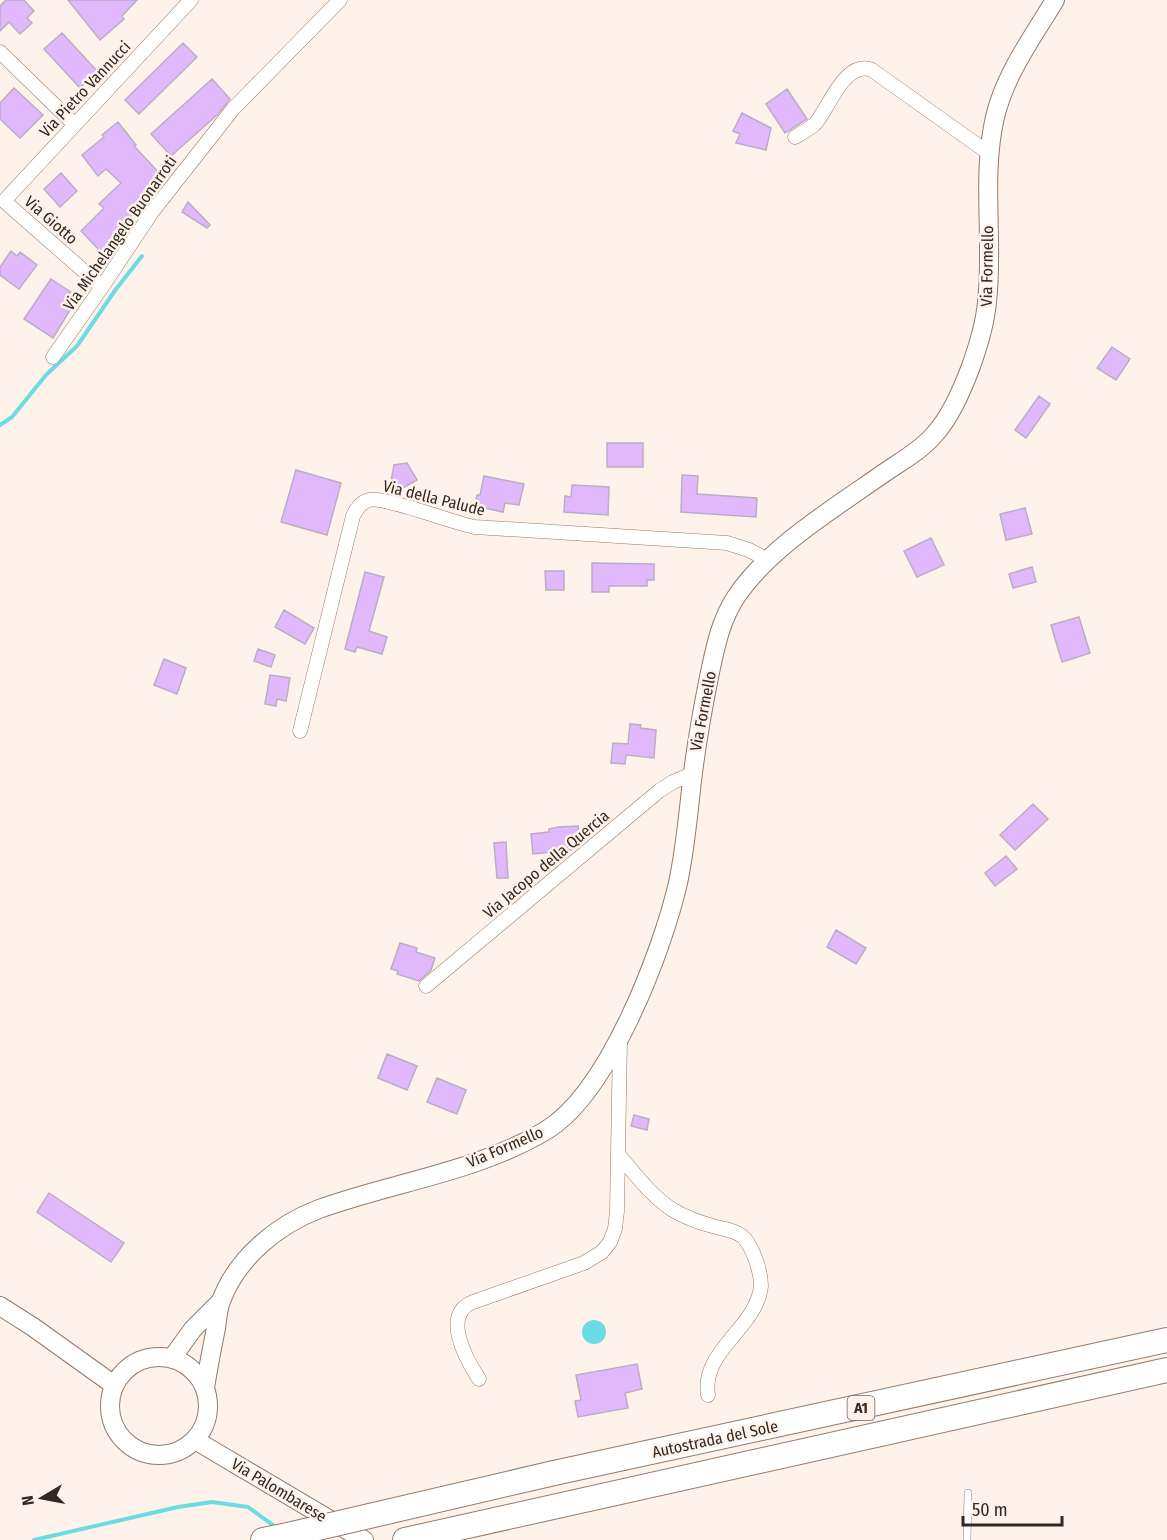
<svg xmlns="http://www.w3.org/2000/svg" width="1167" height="1540" font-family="'Fira Sans Condensed',sans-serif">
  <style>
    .water { fill: #6cdce3 }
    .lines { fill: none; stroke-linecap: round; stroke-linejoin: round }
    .stream { stroke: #6cdce3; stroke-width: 4 }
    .building { fill: #e2b8fc; stroke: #bcacc6; stroke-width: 1.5 }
    .lane-casing { stroke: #947a6a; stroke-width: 8 }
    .street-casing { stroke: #947a6a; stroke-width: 15 }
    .secondary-casing { stroke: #947a6a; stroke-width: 20 }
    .highway-casing { stroke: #947a6a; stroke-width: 26 }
    .lane { stroke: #fff; stroke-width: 7 }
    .street { stroke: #fff; stroke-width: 14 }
    .secondary { stroke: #fff; stroke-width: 18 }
    .highway { stroke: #fff; stroke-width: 24 }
    .highway-bridge-casing { stroke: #947a6a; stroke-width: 26; stroke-linecap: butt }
    .highway-bridge { stroke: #fff; stroke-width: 24 }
    .labels { text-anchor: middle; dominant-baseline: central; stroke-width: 5; stroke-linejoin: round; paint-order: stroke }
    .shield { fill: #fef2eb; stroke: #70655e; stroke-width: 1.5 }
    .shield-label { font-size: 15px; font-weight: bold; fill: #332821 }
    .street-label { font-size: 16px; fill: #332821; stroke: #fef2eb }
  </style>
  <rect width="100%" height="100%" fill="#fef2eb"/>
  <path class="water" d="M582 1332a12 12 0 1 1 24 0a12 12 0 1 1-24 0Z"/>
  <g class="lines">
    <path class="stream" d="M0 425 12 417 46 375 77 346 116 289 142 256
      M34 1540 178 1507 212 1502 248 1507 277 1528"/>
  </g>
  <path class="building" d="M6 0H24L34 11 27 18 32 23 20 34 9 22 0 31V6Z
    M68 0H137L122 16 124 19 100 40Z
    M62 33 98 72 80 88 44 49Z
    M183 43 197 57 139 114 125 100Z
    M212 79 230 99 217 115 171 156 151 134Z
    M14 88 43 115 20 138 0 119V103Z
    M787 89 807 119 785 133 766 104Z
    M742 113 771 128 766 150 736 143 740 134 733 131Z
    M118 122 136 145 134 146 162 176 137 200 142 205 120 227 123 233 102 253 81 231 104 208 99 204 121 183 106 169 98 176 82 155 104 137 102 135Z
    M61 173 77 191 60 207 44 189Z
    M188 202 210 225 207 228 182 212Z
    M11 251 17 256 20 252 37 265 19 289 0 275V267Z
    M51 279 78 297 53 338 24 319Z
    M1112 347 1130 359 1116 380 1097 368Z
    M1039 396 1050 404 1026 438 1015 430Z
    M607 443H643V467H607Z
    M407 463 417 480 394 493 390 486 394 465Z
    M296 470 341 483 327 535 281 522Z
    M682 475 698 476 697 494 757 498 756 517 681 512Z
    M484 476 524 484 519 505 505 503 503 512 475 506 477 495H480Z
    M572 485 609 487 608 515 564 512 565 496 571 497Z
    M1025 508 1032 534 1006 540 1000 514Z
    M931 538 944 565 917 577 904 551Z
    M592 563 654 564V580H647V586H609V592H592Z
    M1032 567 1036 582 1013 588 1009 574Z
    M545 571H564V590H546Z
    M365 572 384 577 369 631 387 637 382 654 357 647 355 652 345 649Z
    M284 610 314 628 305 644 275 627Z
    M1079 617 1090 653 1062 662 1051 625Z
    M258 649 275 655 271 667 254 661Z
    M164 659 186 668 177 694 154 685Z
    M270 675 290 678 286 701 277 699 276 706 265 704Z
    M630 724 641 725 640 728 656 730 654 758 626 755 625 764 611 763 613 743 628 744Z
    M1033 804 1048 819 1015 850 1000 835Z
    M578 826 579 845H571V850L533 854 531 834 549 832V829L558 827Z
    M506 842 508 878H497L494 843Z
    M1006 856 1017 869 995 886 985 873Z
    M836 930 866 948 856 964 827 947Z
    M400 943 417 948 416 952 435 958 431 970 419 981 397 974 398 971 391 969Z
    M387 1054 417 1066 407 1090 378 1078Z
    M437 1078 466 1090 457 1114 427 1102Z
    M634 1115 649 1119 647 1130 631 1126Z
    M49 1193 124 1243 111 1262 37 1212Z
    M637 1364 642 1389 625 1393 628 1408 578 1417 575 1401 581 1400 576 1375Z"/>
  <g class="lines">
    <defs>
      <path id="lane" d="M967 1540 968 1493"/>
      <path id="street" d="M0 52 74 124
        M795 137C802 133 809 129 815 124 829 108 845 59 872 70L990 154
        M102 287 4 201 191 0
        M53 357 102 287 152 212 233 109 340 0
        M300 731 353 516C357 508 361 502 369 500 386 496 452 523 475 527L727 543 749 550 768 560
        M426 986 659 791 673 782 692 774
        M618 1154C634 1173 652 1197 673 1210 686 1218 701 1223 716 1227 724 1229 734 1230 742 1236 748 1241 751 1248 754 1255 758 1265 761 1275 761 1286 757 1328 701 1350 708 1395
        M479 1379C466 1359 441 1314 473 1302L584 1263 602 1252 610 1242 615 1229 617 1211 620 1039"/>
      <path id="secondary" d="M0 1306 33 1327 114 1385
        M110 1406a49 49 0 1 1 98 0a49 49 0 1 1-98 0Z
        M172 1358 193 1329 220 1302
        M205 1388C208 1368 212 1348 216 1328 217 1320 218 1309 221 1301 237 1258 277 1225 319 1209 394 1182 476 1172 545 1131 608 1094 662 952 678 883 684 855 687 827 690 799 694 758 701 717 709 677 715 649 720 621 736 597 768 548 836 507 884 473 900 462 920 451 933 436 950 418 961 392 970 369 978 347 985 325 987 302 994 240 981 178 995 117 1005 74 1033 37 1055 0
        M195 1440 364 1540"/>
      <path id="highway" d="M554 1473 1167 1340
        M263 1540 288 1535
        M405 1540 1167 1370"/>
    </defs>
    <use href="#lane" class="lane-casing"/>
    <use href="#street" class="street-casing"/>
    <use href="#secondary" class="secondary-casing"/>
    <use href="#highway" class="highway-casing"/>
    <use href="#lane" class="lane"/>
    <use href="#street" class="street"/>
    <use href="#secondary" class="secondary"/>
    <use href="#highway" class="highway"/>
    <defs>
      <path id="highway-bridge" d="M288 1535 554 1473"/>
    </defs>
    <use href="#highway-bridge" class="highway-bridge-casing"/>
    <use href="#highway-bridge" class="highway-bridge"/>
  </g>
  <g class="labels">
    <rect class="shield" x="847.5" y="1396" width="27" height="24" rx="4.5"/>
    <g class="shield-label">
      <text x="861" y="1408">A1</text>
    </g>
    <g class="street-label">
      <text transform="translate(85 89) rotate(-47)">Via Pietro Vannucci</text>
      <text transform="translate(51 220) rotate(41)">Via Giotto</text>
      <text transform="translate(120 233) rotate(-55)">Via Michelangelo Buonarroti</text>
      <text transform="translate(987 266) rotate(-89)">Via Formello</text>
      <text transform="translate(434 498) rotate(14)">Via della Palude</text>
      <text transform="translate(703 711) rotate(-79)">Via Formello</text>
      <text transform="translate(546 864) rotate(-40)">Via Jacopo della Quercia</text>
      <text transform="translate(505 1147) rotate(-23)">Via Formello</text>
      <text transform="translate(715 1439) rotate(-12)">Autostrada del Sole</text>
      <text transform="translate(279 1490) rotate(31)">Via Palombarese</text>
    </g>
  </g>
  <g transform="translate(42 1498) rotate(260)" stroke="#fef2eb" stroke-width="4.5" paint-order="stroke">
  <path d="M0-4.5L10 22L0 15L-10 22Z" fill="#332821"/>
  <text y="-9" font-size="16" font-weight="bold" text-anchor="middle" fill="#332821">N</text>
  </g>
  <path d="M963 1516v9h99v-9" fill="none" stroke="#332821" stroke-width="3"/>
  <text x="972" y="1516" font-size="18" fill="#332821" stroke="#fef2eb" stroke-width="4.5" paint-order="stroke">50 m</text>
</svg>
